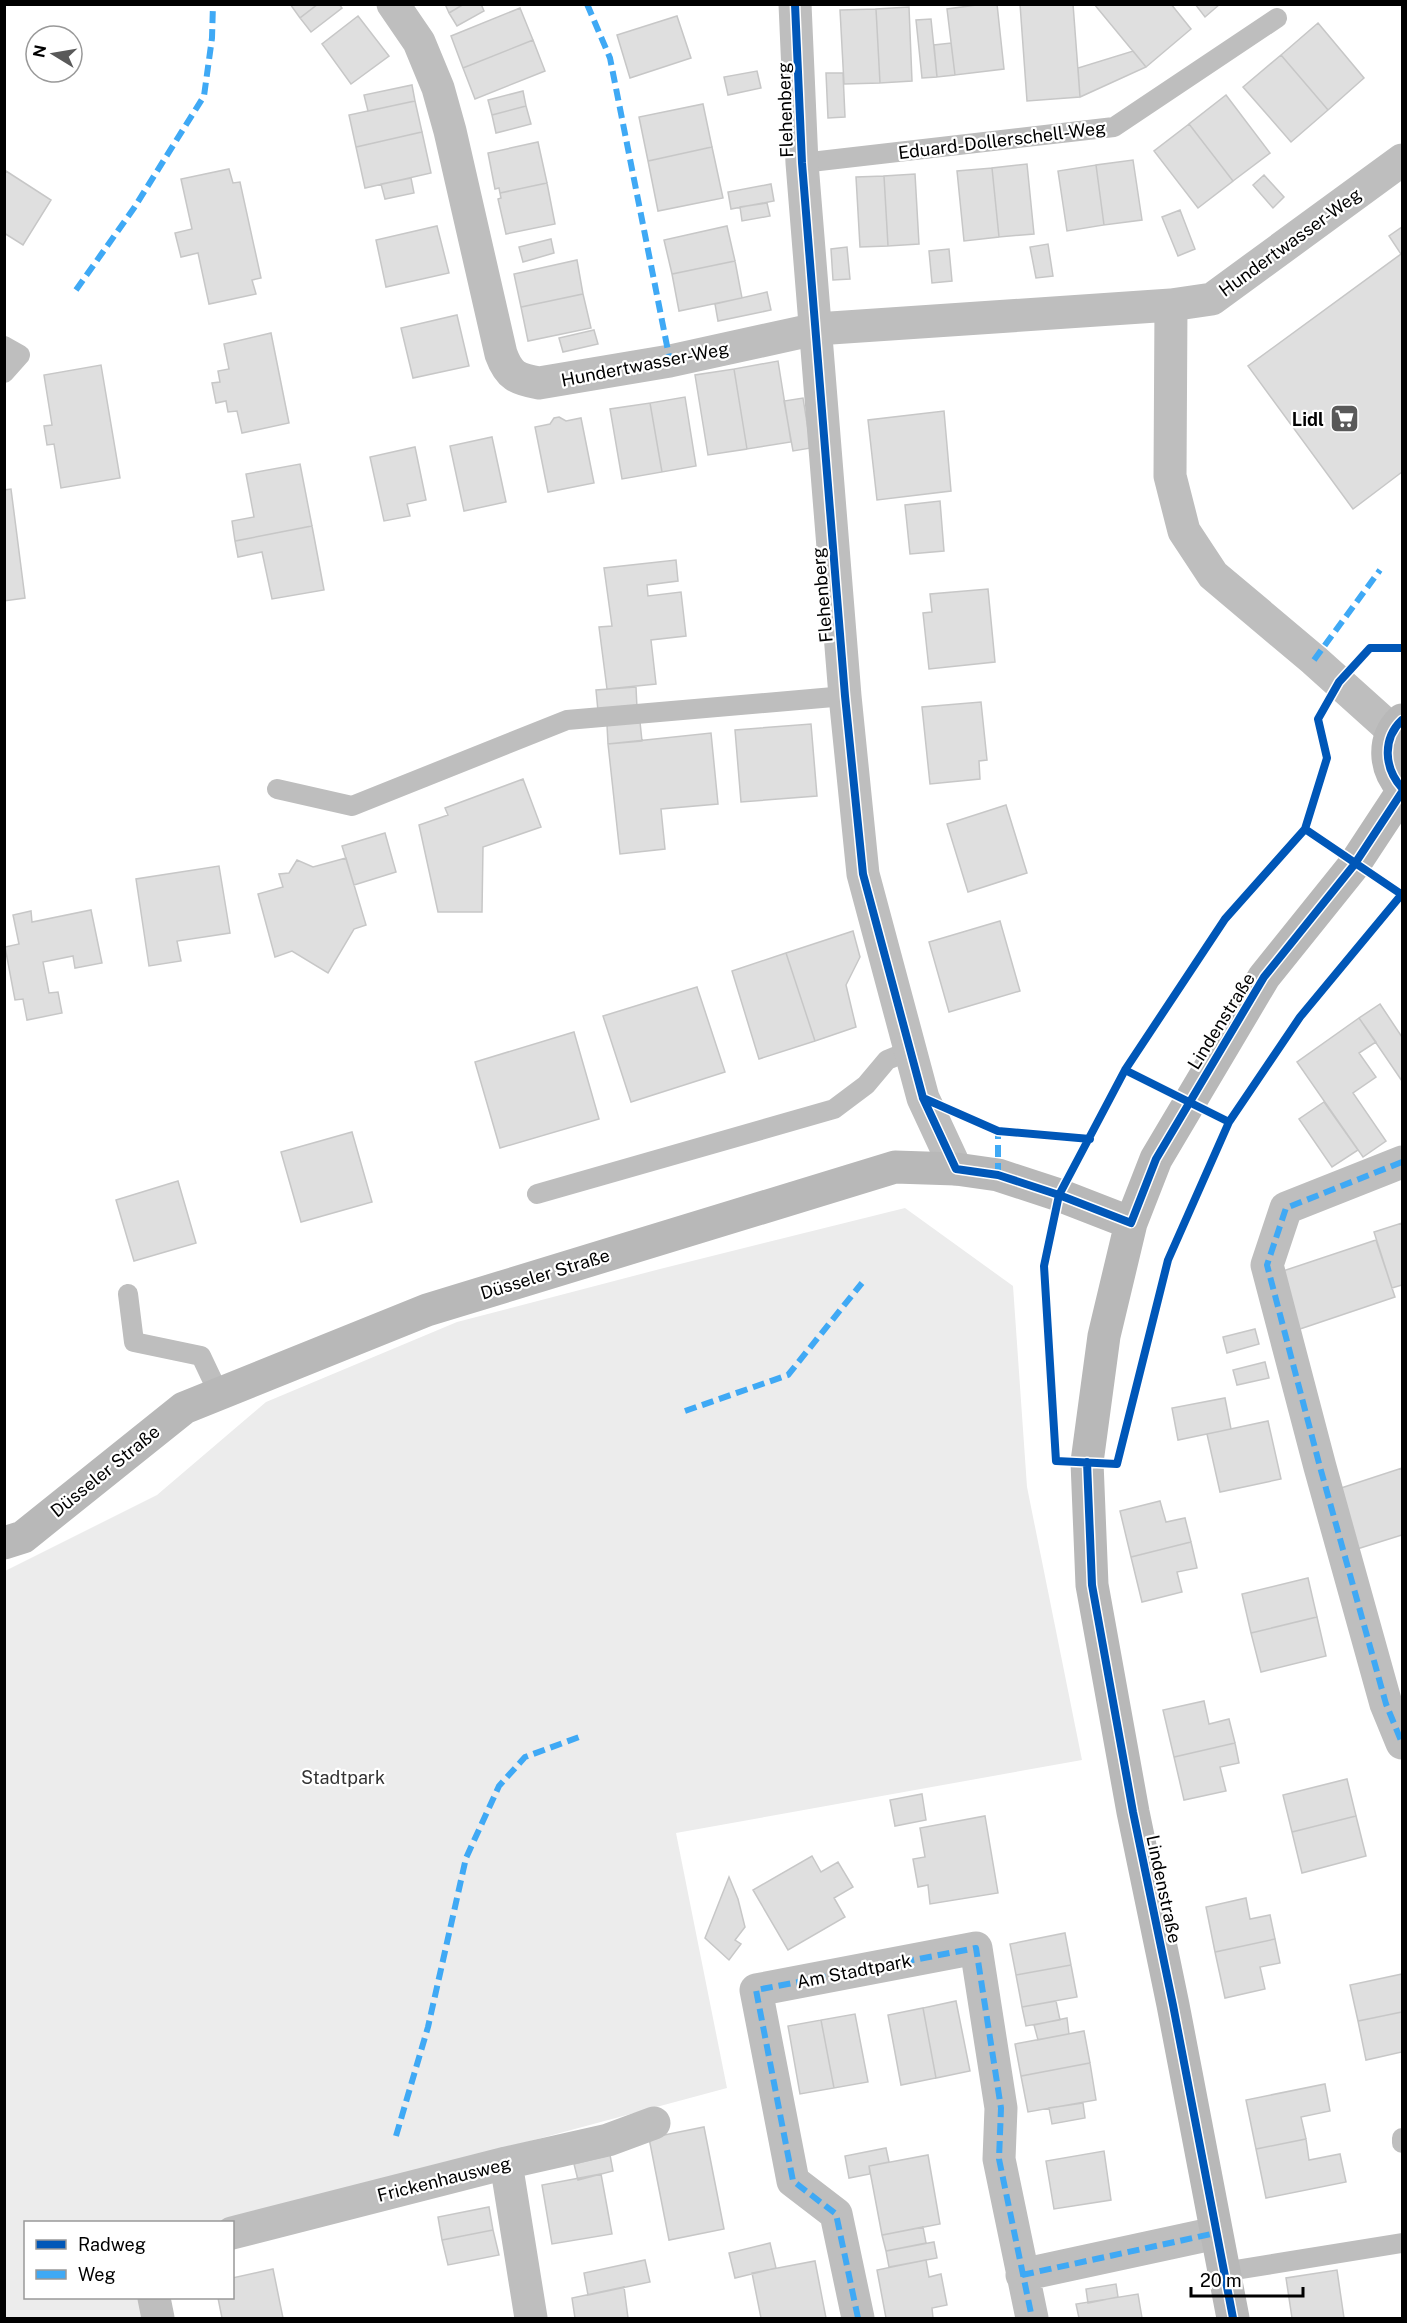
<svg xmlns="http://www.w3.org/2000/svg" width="1407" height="2323" font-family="'Public Sans',sans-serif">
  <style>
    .green { fill: #ececec }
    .building { fill: #dfdfdf; stroke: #c7c7c7; stroke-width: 1.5 }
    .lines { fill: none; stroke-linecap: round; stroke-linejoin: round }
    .service { stroke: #bebebe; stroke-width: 20 }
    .minor { stroke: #bebebe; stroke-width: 33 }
    .secondary { stroke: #b8b8b8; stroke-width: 33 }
    .quiet { stroke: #3fa9f5; stroke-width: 6; stroke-dasharray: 12 6; stroke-linecap: butt }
    .cycleway-casing { stroke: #fff; stroke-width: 11 }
    .cycleway { stroke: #0057b8; stroke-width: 8 }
    .labels { text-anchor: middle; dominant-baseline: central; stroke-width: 4.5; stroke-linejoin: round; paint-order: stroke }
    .street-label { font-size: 18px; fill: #000; stroke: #fff }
    .poi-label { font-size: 18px; font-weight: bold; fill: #000; stroke: #fff; text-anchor: end }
    .park-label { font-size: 18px; fill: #333; stroke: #fff }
  </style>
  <rect width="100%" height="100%" fill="#fff"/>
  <path class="green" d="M905 1208 1013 1286 1027 1487 1082 1760 676 1833 727 2088 230 2222H26V2298H143L145 2318H5V1571L157 1495 266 1402 457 1322 660 1269Z"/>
  <path class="building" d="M290 4H318L300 18Z
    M318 4H339L342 8 311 32 300 18Z
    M445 4H464L449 13Z
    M464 4H481L484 11 457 26 449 13Z
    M984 4H997L1004 69 955 75 947 9Z
    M1020 4H1073L1080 97 1027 101Z
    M1094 4H1171L1191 29 1146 67Z
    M1195 4H1220L1205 17Z
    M909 7 912 81 880 83 876 9Z
    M520 8 533 40 463 68 451 36Z
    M876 9 880 83 844 84 840 10Z
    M358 16 389 56 351 84 322 44Z
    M677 16 691 58 630 78 617 35Z
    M931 19 937 77 922 78 916 20Z
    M1318 23 1364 78 1328 110 1281 55Z
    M533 40 545 71 475 99 463 68Z
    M951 43 955 75 937 77 934 45Z
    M1133 51 1146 67 1080 97 1078 68Z
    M1281 55 1328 110 1291 142 1243 87Z
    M757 71 761 88 728 95 724 77Z
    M826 73H843L845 117 828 118Z
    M412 85 415 101 368 111 364 95Z
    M523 91 526 106 492 115 488 100Z
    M1226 95 1270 153 1233 181 1189 124Z
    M415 101 422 132 356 147 349 115Z
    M703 104 712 147 648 161 639 117Z
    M526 106 531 124 496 133 492 115Z
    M1189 124 1233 181 1198 208 1154 151Z
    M422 132 431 173 365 188 356 147Z
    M538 142 547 183 500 193 499 188 495 189 488 153Z
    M712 147 723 198 658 211 648 161Z
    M1133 160 1142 220 1104 225 1096 165Z
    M1027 164 1034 234 999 237 992 168Z
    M1096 165 1104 225 1067 231 1058 171Z
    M992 168 999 237 964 241 957 171Z
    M229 169 233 183 240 182 261 278 252 280 256 294 209 304 198 253 181 257 175 233 192 229 181 179Z
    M6 171 51 200 23 245 4 233V174Z
    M915 174 919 244 888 246 884 176Z
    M1264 175 1284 197 1273 208 1253 185Z
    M884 176 888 246 860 247 856 177Z
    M411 178 414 193 385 199 381 184Z
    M547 183 555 224 506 234 498 199 501 198 500 193Z
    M771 184 774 201 731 209 728 192Z
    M767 203 770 216 742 221 740 207Z
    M1180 210 1195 249 1178 256 1162 217Z
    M437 226 449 273 386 287 376 240Z
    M727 226 735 261 672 274 664 240Z
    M1402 227V472L1353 509 1248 366 1401 254 1389 236Z
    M551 239 554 253 523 262 519 247Z
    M1048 244 1053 276 1036 278 1030 247Z
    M847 247 850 279 833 280 831 249Z
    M949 249 952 281 932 283 929 251Z
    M577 260 583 294 521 307 514 274Z
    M735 261 742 298 679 311 672 274Z
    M767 292 771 310 718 321 715 304Z
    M583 294 591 328 528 341 521 307Z
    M457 315 469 366 413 378 401 328Z
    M594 330 598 344 563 352 559 338Z
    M271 333 289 423 242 433 237 411 228 412 226 401 216 403 212 383 220 382 218 371 229 369 224 344Z
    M778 361 791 442 747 449 734 369Z
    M101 365 120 478 61 488 54 444 47 445 44 426 52 425 44 375Z
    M734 369 747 449 708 455 695 375Z
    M685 397 696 466 662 472 650 403Z
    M803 398 811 448 793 451 784 401Z
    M650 403 662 472 622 479 610 409Z
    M944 411 951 491 877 500 868 420Z
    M559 417 566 421 581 418 594 483 548 492 535 427 550 424 554 418Z
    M492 437 506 502 464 511 450 446Z
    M415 447 426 500 407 504 410 516 384 521 370 457Z
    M300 464 312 526 235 541 232 521 254 517 246 474Z
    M11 489 25 598 4 601V490Z
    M940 501 944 551 910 554 905 505Z
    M312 526 324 590 272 599 262 552 238 557 235 541Z
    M676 560 678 581 647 585 648 596 681 592 686 636 651 640 656 684 607 689 599 627 612 626 604 568Z
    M988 589 995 662 929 669 923 613 932 612 930 594Z
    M636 687 637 708 598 711 596 690Z
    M981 702 987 760 979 761 980 779 930 784 922 707Z
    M640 722 642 741 608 744 607 725Z
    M811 724 817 796 741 802 735 730Z
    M711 733 718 804 661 809 665 849 620 854 608 744Z
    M523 779 541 827 483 847 482 912H438L419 825 448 815 445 808Z
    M1006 805 1027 873 968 892 947 824Z
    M385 833 396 872 354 885 342 846Z
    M346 858 366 925 354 929 328 973 292 951 275 957 258 894 283 887 279 874 289 873 297 860 313 867Z
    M219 866 230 933 177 941 181 961 149 966 136 879Z
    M91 910 102 963 75 968 73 956 43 962 49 993 58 992 62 1013 27 1020 23 999 15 1000 5 947 19 944 13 915 31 911 32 922Z
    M1000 921 1020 991 949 1012 929 942Z
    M853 931 860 957 846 985 856 1027 815 1041 786 953Z
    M786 953 815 1041 759 1059 732 971Z
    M697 987 725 1072 631 1102 603 1016Z
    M1380 1004 1402 1037V1081L1359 1018Z
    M1359 1018 1376 1042 1359 1053 1376 1077 1353 1093 1386 1141 1363 1157 1297 1062Z
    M574 1032 599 1119 500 1148 475 1062Z
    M1324 1102 1358 1150 1332 1167 1299 1119Z
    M352 1132 372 1202 301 1222 281 1152Z
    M178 1181 196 1243 134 1261 116 1200Z
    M1402 1223V1285L1392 1288 1374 1232Z
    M1376 1240 1395 1297 1297 1330 1277 1273Z
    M1255 1329 1259 1344 1227 1353 1223 1337Z
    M1265 1362 1269 1378 1237 1385 1233 1370Z
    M1225 1398 1231 1429 1178 1440 1172 1408Z
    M1268 1421 1281 1479 1220 1492 1207 1434Z
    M1402 1468V1535L1357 1549 1338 1489Z
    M1160 1501 1166 1522 1185 1518 1191 1542 1131 1557 1120 1511Z
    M1191 1542 1197 1568 1177 1572 1182 1592 1142 1602 1131 1557Z
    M1308 1578 1317 1617 1251 1633 1242 1594Z
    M1317 1617 1326 1656 1261 1672 1251 1633Z
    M1204 1701 1209 1724 1229 1719 1235 1743 1174 1757 1163 1710Z
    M1235 1743 1239 1763 1220 1767 1226 1791 1184 1800 1174 1757Z
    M1347 1779 1356 1816 1292 1832 1283 1795Z
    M922 1794 926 1820 895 1826 890 1800Z
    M985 1816 998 1893 930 1904 928 1885 918 1887 913 1859 925 1857 920 1828Z
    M1356 1816 1366 1856 1302 1873 1292 1832Z
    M812 1856 821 1872 838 1862 853 1887 834 1898 845 1917 788 1950 753 1890Z
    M729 1877 738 1899 745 1927 735 1940 741 1944 729 1960 705 1938Z
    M1246 1898 1250 1919 1270 1915 1275 1939 1215 1952 1206 1907Z
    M1065 1933 1071 1965 1016 1975 1010 1944Z
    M1275 1939 1280 1963 1260 1967 1265 1989 1225 1998 1215 1952Z
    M1071 1965 1077 1997 1022 2007 1016 1975Z
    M1402 1974V2012L1358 2021 1350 1985Z
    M956 2001 970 2071 936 2078 923 2008Z
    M1056 2001 1060 2020 1026 2026 1022 2007Z
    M923 2008 936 2078 901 2085 888 2015Z
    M1402 2012V2052L1366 2060 1358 2021Z
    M855 2014 868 2082 834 2088 821 2020Z
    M1067 2018 1069 2034 1038 2040 1034 2025Z
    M821 2020 834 2088 800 2094 788 2026Z
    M1084 2031 1090 2063 1021 2076 1015 2044Z
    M1090 2063 1096 2100 1028 2112 1021 2076Z
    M1325 2084 1330 2111 1301 2117 1306 2139 1256 2149 1246 2100Z
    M1083 2103 1085 2118 1052 2124 1049 2108Z
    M704 2127 724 2229 669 2240 649 2138Z
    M1306 2139 1309 2160 1340 2154 1346 2182 1266 2198 1256 2149Z
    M886 2148 889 2162 869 2166 870 2174 849 2178 845 2156Z
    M1104 2151 1111 2200 1054 2209 1046 2161Z
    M610 2155 613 2171 578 2180 574 2164Z
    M928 2155 940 2224 882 2235 869 2166Z
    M601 2174 612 2234 552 2244 542 2185Z
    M489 2207 493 2230 442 2240 438 2217Z
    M923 2227 926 2243 886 2251 882 2235Z
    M493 2230 499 2255 448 2265 442 2240Z
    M934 2242 937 2258 889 2267 886 2251Z
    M770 2243 776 2268 735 2278 729 2253Z
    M645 2260 650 2282 588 2295 584 2273Z
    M926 2260 929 2277 941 2274 947 2305 932 2308 933 2318H886L877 2270Z
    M815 2261 826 2318H761L752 2273Z
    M273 2269 283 2318H222L218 2298H232V2278Z
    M1337 2270 1344 2318H1292L1286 2278Z
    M1116 2284 1118 2297 1088 2303 1086 2289Z
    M624 2287 628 2318H575L572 2298Z
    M1138 2294 1142 2318H1079L1076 2304Z"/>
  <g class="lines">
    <path class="service" d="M802 163 1114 127 1277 18
      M4 346 20 355 4 373
      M277 789 352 806 567 720 845 696
      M537 1194 834 1109 866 1085 887 1060 909 1051
      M128 1294 134 1342 201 1356 219 1394
      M1402 2138V2143
      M1223 2272 1402 2243"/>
    <path class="minor" d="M393 4 419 42 438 88 450 131 501 354C509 376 517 379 539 383L670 361 816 329 1171 305 1170 476 1184 531 1213 575 1314 660 1393 731
      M795 4 802 163 845 696 863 874 923 1098 956 1169
      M1171 305 1212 299 1402 160
      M1402 1162 1286 1208 1267 1265 1320 1467 1386 1704 1402 1743
      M506 2163 531 2318
      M232 2233 506 2163 608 2140 654 2123
      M1022 2275 1216 2233
      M154 2298 158 2318
      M858 2318 836 2214 793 2181 756 1990 976 1948 1001 2108 999 2159 1032 2318"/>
    <path class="secondary" d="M1402 720C1382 739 1384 768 1402 788
      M4 1543 23 1537 184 1408 427 1310 895 1167 956 1169 998 1175 1059 1195 1131 1223
      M1233 2318 1173 2005 1133 1812 1092 1585 1087 1462 1104 1336 1131 1223 1156 1159 1264 977 1354 865 1402 792"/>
    <path class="quiet" d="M587 4 610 58 670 361
      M76 290 134 208 204 96 212 38 213 4
      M1314 660 1380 570
      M1402 1162 1286 1208 1267 1265 1320 1467 1386 1704 1402 1743
      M998 1175V1131
      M685 1411 788 1375 862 1283
      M396 2136 428 2027 466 1858 499 1786 525 1757 582 1736
      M1022 2275 1216 2233
      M858 2318 836 2214 793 2181 756 1990 976 1948 1001 2108 999 2159 1032 2318"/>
    <defs>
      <path id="cycleway" d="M795 4 802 163 845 696 863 874 923 1098 956 1169 998 1175 1059 1195 1131 1223 1156 1159 1264 977 1354 865 1402 792
        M1402 648H1370L1339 682 1318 719 1327 758 1305 829 1225 919 1125 1070 1059 1195 1044 1266 1056 1461 1117 1464 1168 1260 1229 1122 1300 1017 1402 894
        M1402 720C1382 739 1384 768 1402 788
        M1305 829 1401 894
        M1125 1070 1229 1122
        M923 1098 998 1131 1090 1139
        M1087 1462 1092 1585 1133 1812 1173 2005 1233 2318"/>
    </defs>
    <use href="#cycleway" class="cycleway-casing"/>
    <use href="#cycleway" class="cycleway"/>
  </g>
  <defs>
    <symbol id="supermarket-square" viewBox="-11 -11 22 22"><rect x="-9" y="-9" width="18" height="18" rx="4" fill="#595959" stroke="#fff"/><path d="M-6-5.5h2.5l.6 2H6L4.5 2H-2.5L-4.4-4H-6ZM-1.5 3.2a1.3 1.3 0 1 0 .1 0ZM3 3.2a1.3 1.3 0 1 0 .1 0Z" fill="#fff"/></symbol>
  </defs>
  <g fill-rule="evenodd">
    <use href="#supermarket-square" x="1328" y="402" width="33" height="33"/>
  </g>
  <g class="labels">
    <g class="street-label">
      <text transform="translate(785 110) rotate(-92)">Flehenberg</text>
      <text transform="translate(1002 140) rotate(-7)">Eduard-Dollerschell-Weg</text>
      <text transform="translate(1290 242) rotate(-36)">Hundertwasser-Weg</text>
      <text transform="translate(645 364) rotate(-11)">Hundertwasser-Weg</text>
      <text transform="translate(822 595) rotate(-95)">Flehenberg</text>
      <text transform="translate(1221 1021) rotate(-58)">Lindenstraße</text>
      <text transform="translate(545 1274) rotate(-17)">Düsseler Straße</text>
      <text transform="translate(105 1471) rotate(-39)">Düsseler Straße</text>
      <text transform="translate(1164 1889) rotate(78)">Lindenstraße</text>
      <text transform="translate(854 1971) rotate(-11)">Am Stadtpark</text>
      <text transform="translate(444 2179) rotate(-14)">Frickenhausweg</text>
    </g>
    <g class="poi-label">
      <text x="1324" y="419">Lidl</text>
    </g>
    <g class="park-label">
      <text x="343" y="1777">Stadtpark</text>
    </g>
  </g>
  <rect width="1407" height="2323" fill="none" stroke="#000000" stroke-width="12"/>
  <rect x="24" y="2221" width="210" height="78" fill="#ffffff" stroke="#999999" stroke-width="1.5"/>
  <rect x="36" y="2240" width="30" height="9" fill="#0057b8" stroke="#999999" stroke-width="1.5"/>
  <text x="78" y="2251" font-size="18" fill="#000000">Radweg</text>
  <rect x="36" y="2270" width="30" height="9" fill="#3fa9f5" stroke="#999999" stroke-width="1.5"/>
  <text x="78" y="2281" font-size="18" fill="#000000">Weg</text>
  <g transform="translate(54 54) rotate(281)"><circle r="28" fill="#ffffff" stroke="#999999" stroke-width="1.5"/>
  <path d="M0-4.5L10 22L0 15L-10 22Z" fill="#595959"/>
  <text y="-9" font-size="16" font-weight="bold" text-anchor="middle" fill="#000000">N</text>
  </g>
  <path d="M1191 2287v9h112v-9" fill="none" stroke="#000000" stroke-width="3"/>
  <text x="1200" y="2287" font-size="18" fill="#000000" stroke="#ffffff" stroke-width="4.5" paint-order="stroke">20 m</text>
</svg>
